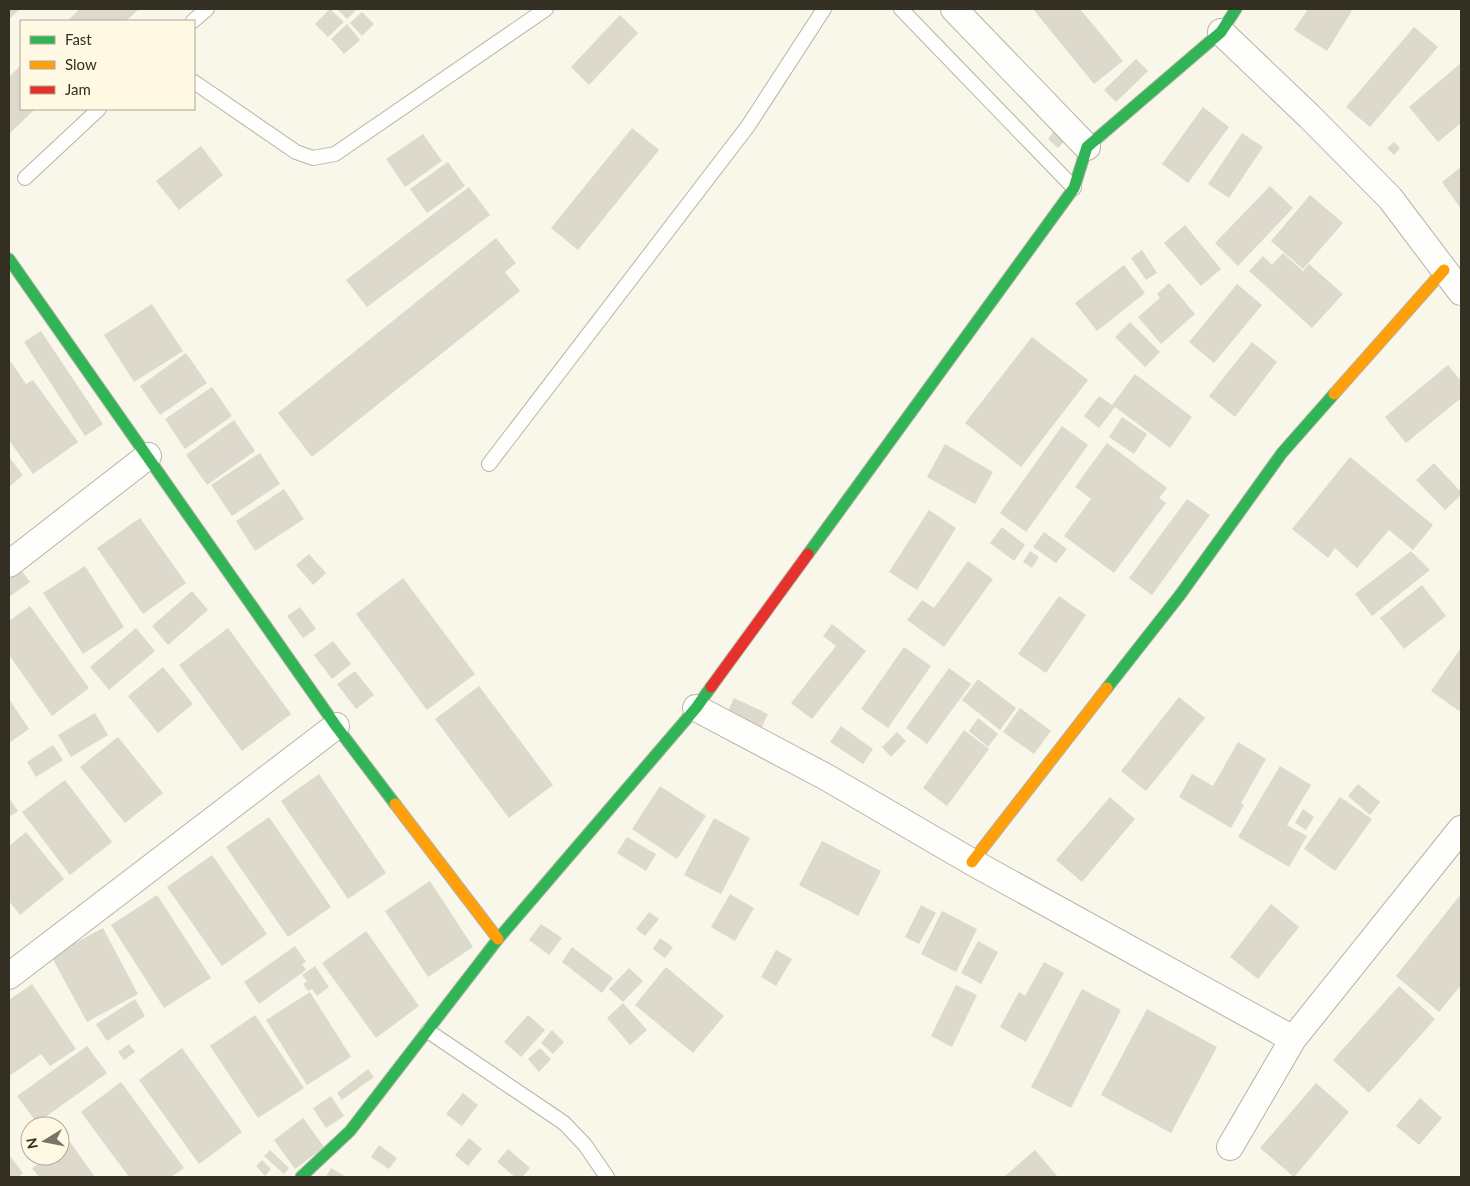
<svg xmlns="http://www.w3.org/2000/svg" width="1470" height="1186" font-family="Lato,sans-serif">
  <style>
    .building { fill: #ddd9cd }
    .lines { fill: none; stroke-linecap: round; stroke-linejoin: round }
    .lane-casing { stroke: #b6b3a7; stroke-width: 16 }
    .street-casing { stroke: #b6b3a7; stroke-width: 28 }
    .fast-casing { stroke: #b6b3a7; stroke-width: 13 }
    .slow-casing { stroke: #b6b3a7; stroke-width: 13 }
    .jam-casing { stroke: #b6b3a7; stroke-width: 13 }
    .lane { stroke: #fefefc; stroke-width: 14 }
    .street { stroke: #fefefc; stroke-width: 26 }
    .fast { stroke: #30b455; stroke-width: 11 }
    .slow { stroke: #ff9f0a; stroke-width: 11 }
    .jam { stroke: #e5322d; stroke-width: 11 }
  </style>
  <rect width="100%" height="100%" fill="#f9f6ea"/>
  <path class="building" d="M9 9H20L9 19Z
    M80 9H139L126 21H67Z
    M330 9 344 22 328 37 315 24Z
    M337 9H357L347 19Z
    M1033 9H1080L1123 61 1094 84Z
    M1308 9H1353L1327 51 1294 30Z
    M362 12 374 24 362 36 350 23Z
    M620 15 638 33 589 85 571 67Z
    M347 24 360 40 344 54 331 39Z
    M1414 27 1438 47 1370 127 1346 107Z
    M1136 59 1148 71 1116 102 1104 90Z
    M1461 63V123L1438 142 1409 107Z
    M21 65V109H35L9 134V77Z
    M1203 107 1229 127 1188 183 1162 164Z
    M1058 126 1069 136 1058 148 1048 139Z
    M632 128 659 150 578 250 551 228Z
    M1242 133 1263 147 1229 198 1208 184Z
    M423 134 442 161 405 187 386 159Z
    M1394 142 1400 148 1394 155 1387 148Z
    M201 146 223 175 179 210 156 181Z
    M448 162 465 186 427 213 410 189Z
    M1461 167V209L1442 182Z
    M1270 186 1293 208 1238 266 1215 243Z
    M469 187 490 215 367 307 346 280Z
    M1310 195 1343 223 1303 269 1271 241Z
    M1185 225 1221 269 1201 286 1164 243Z
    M496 238 516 263 505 272 520 291 312 457 278 413Z
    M1142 250 1157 273 1146 280 1131 258Z
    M1283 253 1303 271 1309 264 1343 294 1312 328 1249 271 1263 256 1272 265Z
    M1124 265 1145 293 1097 331 1075 303Z
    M1169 283 1195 314 1161 344 1138 317 1160 298 1157 294Z
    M1237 284 1262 305 1214 363 1189 342Z
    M152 304 183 351 134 382 104 335Z
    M1130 322 1160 352 1145 367 1115 337Z
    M41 331 103 424 85 436 24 342Z
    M1032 337 1088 380 1021 467 965 423Z
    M1252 342 1277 362 1235 417 1209 396Z
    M186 353 207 383 160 415 140 386Z
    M11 362 26 384 33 380 78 442 33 474 9 440V363Z
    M1448 365 1461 381V398L1406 443 1385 417Z
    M1135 374 1192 417 1170 448 1115 407 1099 428 1084 416 1099 396 1112 405Z
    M212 387 232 416 185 449 165 419Z
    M1122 417 1147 434 1134 454 1109 437Z
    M234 420 255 451 207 485 186 455Z
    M1062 426 1088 445 1026 532 1000 513Z
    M1107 443 1167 488 1159 498 1166 503 1114 573 1064 536 1091 499 1075 487Z
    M945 444 993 472 975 504 927 477Z
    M260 453 280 484 232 516 211 485Z
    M9 457 23 475 9 487Z
    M1350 457 1433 525 1413 550 1389 530 1357 568 1335 548 1328 558 1292 529Z
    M1434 463 1461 492V495L1445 510 1416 480Z
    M284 489 304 519 255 551 236 521Z
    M1187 499 1210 515 1152 595 1129 578Z
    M929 510 956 528 917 590 889 572Z
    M140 518 186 583 143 614 97 548Z
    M1002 527 1025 545 1014 561 990 543Z
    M1044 532 1067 549 1056 563 1033 547Z
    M1030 551 1039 557 1032 568 1023 562Z
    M1411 551 1430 570 1372 616 1355 594Z
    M309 554 326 573 313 585 296 565Z
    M968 561 993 579 944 647 907 620 922 600 934 608Z
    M85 566 124 627 83 654 43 593Z
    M21 570 30 582 9 597V579Z
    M403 578 475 674 427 710 356 614Z
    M1422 585 1446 616 1404 649 1380 618Z
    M192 591 208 610 168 645 152 626Z
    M1059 596 1086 615 1046 673 1018 654Z
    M30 606 89 688 52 716 9 655V621Z
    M300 607 316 629 303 638 287 616Z
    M832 624 866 651 812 719 791 703 836 646 823 636Z
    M136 628 155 651 109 690 90 667Z
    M228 628 291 714 242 751 179 665Z
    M333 641 351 664 332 679 314 655Z
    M904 647 931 666 888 728 861 709Z
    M1461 648V708L1459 711 1431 691Z
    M163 667 193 704 158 733 128 696Z
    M949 668 971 684 927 744 906 728Z
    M355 671 374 695 356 709 337 684Z
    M978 679 1016 708 1000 730 962 700Z
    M479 686 553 785 509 818 435 719Z
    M1179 697 1205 718 1146 791 1121 771Z
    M734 698 768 714 761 729 727 713Z
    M9 699 29 729 9 743Z
    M1020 708 1051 731 1034 754 1003 732Z
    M95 713 108 735 71 757 58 735Z
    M978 718 998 734 988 747 969 731Z
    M841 726 873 749 863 764 830 742Z
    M964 730 989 749 947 806 923 788Z
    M897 732 906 741 891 757 882 747Z
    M118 737 163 793 125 823 80 767Z
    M1238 742 1266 759 1241 803 1244 805 1231 828 1179 797 1192 774 1213 786Z
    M53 745 63 760 36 777 27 762Z
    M1280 766 1311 785 1287 825 1307 836 1289 867 1238 837Z
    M319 774 386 873 348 899 281 801Z
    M65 780 112 842 70 875 22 812Z
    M1358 784 1380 802 1370 815 1348 796Z
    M660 786 706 816 677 859 632 829Z
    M1110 797 1135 819 1082 882 1056 860Z
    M1340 797 1372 819 1335 871 1304 849Z
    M9 798 18 811 9 817Z
    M1303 809 1314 817 1306 830 1295 823Z
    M269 817 331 907 288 937 226 847Z
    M714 818 750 838 721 894 684 875Z
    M26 832 64 879 20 915 9 901V846Z
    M627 837 656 854 646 871 617 853Z
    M822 841 881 871 858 916 799 885Z
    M212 855 267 934 222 966 167 887Z
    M430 881 473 947 428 977 385 911Z
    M730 894 754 908 735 941 711 927Z
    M1461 894V985L1439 1012 1396 976Z
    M157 895 211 978 164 1008 111 925Z
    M1271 904 1299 927 1258 979 1230 957Z
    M921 905 936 913 919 944 905 937Z
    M942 911 977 929 956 972 921 954Z
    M649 912 659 919 645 936 636 929Z
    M541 924 562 938 549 955 529 940Z
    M103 928 138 994 87 1022 51 956Z
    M366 931 419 1006 376 1038 322 963Z
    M660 938 673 947 665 958 653 949Z
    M978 941 998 952 981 984 961 973Z
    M295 946 306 962 302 964 306 970 259 1004 244 982Z
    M572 947 613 978 602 993 562 962Z
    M776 950 792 959 776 986 761 977Z
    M1044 962 1064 973 1026 1042 1000 1027 1019 992 1025 996Z
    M315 966 329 987 317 996 312 989 308 991 303 984 307 981 302 975Z
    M666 967 724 1016 693 1053 635 1005Z
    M629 968 643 981 623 1002 609 989Z
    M32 984 76 1049 50 1066 41 1054 9 1076V1000Z
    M956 985 977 995 952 1047 931 1036Z
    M1399 986 1435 1019 1369 1093 1333 1060Z
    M1082 989 1121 1010 1071 1108 1031 1087Z
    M310 992 351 1057 307 1085 266 1020Z
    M135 999 145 1016 107 1041 96 1024Z
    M623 1003 647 1030 630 1045 607 1018Z
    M1147 1009 1217 1047 1171 1133 1101 1095Z
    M255 1015 304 1088 258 1118 210 1046Z
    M528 1015 545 1030 521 1057 504 1042Z
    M552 1030 564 1042 553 1054 541 1043Z
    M129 1044 135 1052 124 1060 118 1052Z
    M87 1046 107 1073 37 1123 17 1096Z
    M182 1048 242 1132 199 1164 139 1080Z
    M540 1048 551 1059 539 1072 528 1059Z
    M368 1069 374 1077 342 1100 337 1093Z
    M121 1082 184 1168 171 1177H129L81 1112Z
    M1316 1083 1349 1112 1294 1177 1260 1148Z
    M463 1093 478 1105 462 1126 446 1114Z
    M331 1096 344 1116 326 1128 313 1108Z
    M1420 1098 1442 1118 1419 1145 1396 1126Z
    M303 1118 324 1147 295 1169 274 1140Z
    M469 1138 482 1149 468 1166 455 1155Z
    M70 1142 95 1177H39L32 1168 50 1156H60V1149Z
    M379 1145 397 1158 389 1169 371 1157Z
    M508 1149 530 1168 522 1177H515L497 1162Z
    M270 1150 289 1168 284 1174 264 1156Z
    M1035 1150 1058 1177H1004Z
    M9 1155 23 1173 18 1177H9Z
    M262 1160 271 1169 265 1176 256 1166Z
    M331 1168 346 1177H326Z"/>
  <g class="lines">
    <defs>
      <path id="lane" d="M901 9 1074 188
        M193 21 207 9
        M194 82 296 152 313 158 335 154 546 9
        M25 178 99 109
        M489 464 748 126 824 9
        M428 1031 564 1123 585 1145 607 1177"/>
      <path id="street" d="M954 9 1087 147
        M1221 32 1309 116 1390 198 1461 292
        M9 564 148 456
        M696 708 826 777 972 862 1293 1039
        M9 976 336 726
        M1230 1147 1293 1039 1461 829"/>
      <path id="fast" d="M9 259 336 726 395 804
        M808 554 1074 188 1087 147 1221 32 1236 9
        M1107 688 1180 595 1282 453 1334 394
        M301 1177 350 1131 498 939 696 708 711 687"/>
      <path id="slow" d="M1334 394 1444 270
        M395 804 498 939
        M972 862 1107 688"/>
      <path id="jam" d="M711 687 808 554"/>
    </defs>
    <use href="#lane" class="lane-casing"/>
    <use href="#street" class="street-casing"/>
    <use href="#fast" class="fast-casing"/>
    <use href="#slow" class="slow-casing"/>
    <use href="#jam" class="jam-casing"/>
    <use href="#lane" class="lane"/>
    <use href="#street" class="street"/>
    <use href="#fast" class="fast"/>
    <use href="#slow" class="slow"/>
    <use href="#jam" class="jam"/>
  </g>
  <rect width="1470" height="1186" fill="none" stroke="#332f22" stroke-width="20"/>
  <rect x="20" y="20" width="175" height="90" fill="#fff9e4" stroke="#ada896"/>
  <rect x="30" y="36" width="25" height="8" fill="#30b455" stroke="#ada896"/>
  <text x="65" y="45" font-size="15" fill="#332f22">Fast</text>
  <rect x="30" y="61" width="25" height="8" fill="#ff9f0a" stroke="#ada896"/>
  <text x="65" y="70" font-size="15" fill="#332f22">Slow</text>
  <rect x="30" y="86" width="25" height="8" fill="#e5322d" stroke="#ada896"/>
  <text x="65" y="95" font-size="15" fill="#332f22">Jam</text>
  <g transform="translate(45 1141) rotate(260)"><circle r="24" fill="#fff9e4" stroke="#ada896"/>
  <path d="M0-4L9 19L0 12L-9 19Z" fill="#787568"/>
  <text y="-8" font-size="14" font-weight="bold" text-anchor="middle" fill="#332f22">N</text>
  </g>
</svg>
